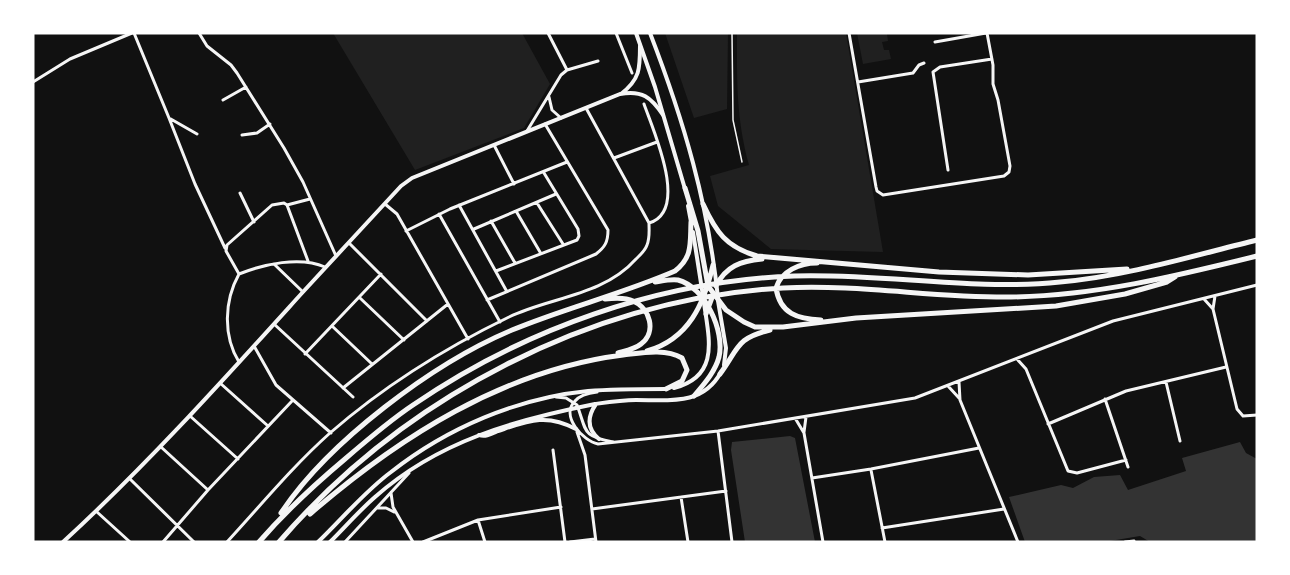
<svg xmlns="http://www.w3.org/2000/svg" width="1290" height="575" font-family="Montserrat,sans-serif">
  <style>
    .green { fill: #202020 }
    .water { fill: #333 }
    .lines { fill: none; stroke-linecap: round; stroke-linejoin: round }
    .service { stroke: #f5f5f5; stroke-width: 1.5 }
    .minor { stroke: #f5f5f5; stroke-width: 3 }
    .tertiary { stroke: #f5f5f5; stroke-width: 4 }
    .secondary { stroke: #f5f5f5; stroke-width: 4 }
    .motorway { stroke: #f5f5f5; stroke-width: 5 }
  </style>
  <rect width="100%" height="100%" fill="#111"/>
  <path class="green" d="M333 33H522L550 84 524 128 415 170Z
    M665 33H728L727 109 694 118Z
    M737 33H846L883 252 771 249 718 206 710 176 749 165C736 117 737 82 737 33Z
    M857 33H891L887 34 888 41 882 42 884 50H889L891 59 863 64Z"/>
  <path class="water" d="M790 436 795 438 815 542H745L731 450 732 442Z
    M1240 442 1246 453 1257 459V542H1150L1140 536 1104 542H1025L1009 497 1061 485 1073 488 1094 477 1120 475 1128 490 1186 471 1182 458Z"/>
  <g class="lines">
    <path class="service" d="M732 33 733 120 742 162"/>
    <path class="minor" d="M134 33 169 118 197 134
      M199 33 207 46 231 65 237 73 284 148 303 182 336 256
      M548 33 567 70
      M616 33 632 73
      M849 33 876 187 877 191 883 195 1004 176 1009 172 1010 166 998 100 993 84V65L987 33
      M935 42 986 33
      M33 82 70 59 132 33
      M858 82 913 73 919 65 924 63
      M549 97 552 110 561 118
      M223 100 246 87
      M644 104C653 130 690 211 649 223
      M169 118 195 184 225 248
      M527 131 561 75 567 70 598 61
      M242 135 257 133 270 124
      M494 145 514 184
      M614 158 657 142
      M948 170 933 72 940 67 992 59
      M240 193 254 222
      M537 203 563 244
      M385 204 397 214 468 339
      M287 205 308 261
      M459 205 506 290
      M516 211 540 252
      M439 214 500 322
      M491 221 515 263
      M474 229 556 194
      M406 231 450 209 567 162
      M349 243 427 321
      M274 264 303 292
      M496 271 577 240 579 236 578 229 544 173
      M239 274 226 251 227 245 272 205 284 203 287 205 310 199
      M1215 296 1213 309 1237 409 1243 416 1257 415
      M360 298 404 340
      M1204 299 1213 309
      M487 300 596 254C605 247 608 242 608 230L545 124
      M274 324 353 397
      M332 326 372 364
      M254 346 276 385 331 433
      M305 354 381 274
      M1017 359 1026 369 1068 471 1077 473 1126 460
      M239 362C223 336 224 301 239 274 264 264 300 256 325 267
      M959 382 960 400 1018 542
      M1166 382 1180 441
      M220 383 268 426
      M948 386 959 398
      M343 388 448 304
      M597 392C589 393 580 395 575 401 560 416 583 441 598 444L718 431 915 398 1113 321 1257 285
      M556 397 566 398 577 405C587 431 581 436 613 442
      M1105 399 1128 467
      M190 416 238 459
      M795 418 804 433 823 542
      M1048 424 1126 391 1226 367
      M718 431 732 542
      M577 432 585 455 596 542
      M804 432 806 417
      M161 447 208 490
      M553 450 565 542
      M871 470 885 542
      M812 478 871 469 979 448
      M130 479 194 542
      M391 493 393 507 413 542
      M681 497 688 542
      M378 508H386L394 512
      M592 509 726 491
      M97 512 130 542
      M478 520 485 542
      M882 528 1004 509
      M163 542 208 490 292 401
      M227 542C261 505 293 466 330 433 384 386 445 348 509 317 551 297 603 296 636 259 640 255 645 251 647 245 650 238 649 231 649 223L586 108
      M345 542 409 473
      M423 542 478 520 561 507
      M570 542 595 539
      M1125 542 1134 541"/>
    <path class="tertiary" d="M621 94C640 79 640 69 640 46
      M718 301 726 348 724 365
      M674 388C720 376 709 339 704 303
      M596 404C587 417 587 429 599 439
      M479 435C486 437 491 434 498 431 528 421 546 413 576 429
      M63 542C148 464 225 378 302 293 335 257 368 222 401 186L412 178 620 94C642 90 651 97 663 115
      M318 542C342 519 364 492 391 472 447 428 517 398 588 391 614 389 640 389 666 389
      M330 542C345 527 359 511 375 497 438 441 515 420 595 404 609 402 622 400 636 400 668 400 703 406 721 372"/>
    <path class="secondary" d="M636 33 655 87 685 189
      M650 33C684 121 708 203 718 298
      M688 206 691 222
      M693 232 703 296"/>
    <path class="motorway" d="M685 188 698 231 708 286 726 310 744 322 755 327H783L856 318 1056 306 1125 294 1167 282 1175 277
      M703 204C716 232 726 247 757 256L939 272 1028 275 1127 269
      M817 263C800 263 781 271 776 288 780 314 798 319 821 320
      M655 282C662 281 670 279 678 280 705 287 725 331 719 357 715 372 704 384 694 396
      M716 286C726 266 741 261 762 259
      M605 299C614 298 625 297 633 301 650 308 657 332 641 344 635 349 625 351 618 353
      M706 314 713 295
      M647 351C689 339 704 304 713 265
      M720 374C739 348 736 338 770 330
      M281 513C328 442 433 363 512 330 565 308 622 294 675 271 693 257 690 243 691 222
      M310 514C399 437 504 370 623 355 641 353 665 348 682 358L687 370 682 381 666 389
      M259 542C285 512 314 485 345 459 367 440 389 421 413 405 524 329 659 281 794 276 883 273 971 291 1060 282 1127 276 1192 256 1257 240
      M279 542C404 397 591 299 783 288 859 284 935 298 1011 297 1095 296 1176 276 1257 256"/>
  </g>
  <rect width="1290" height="575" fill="none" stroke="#ffffff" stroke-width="69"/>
</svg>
